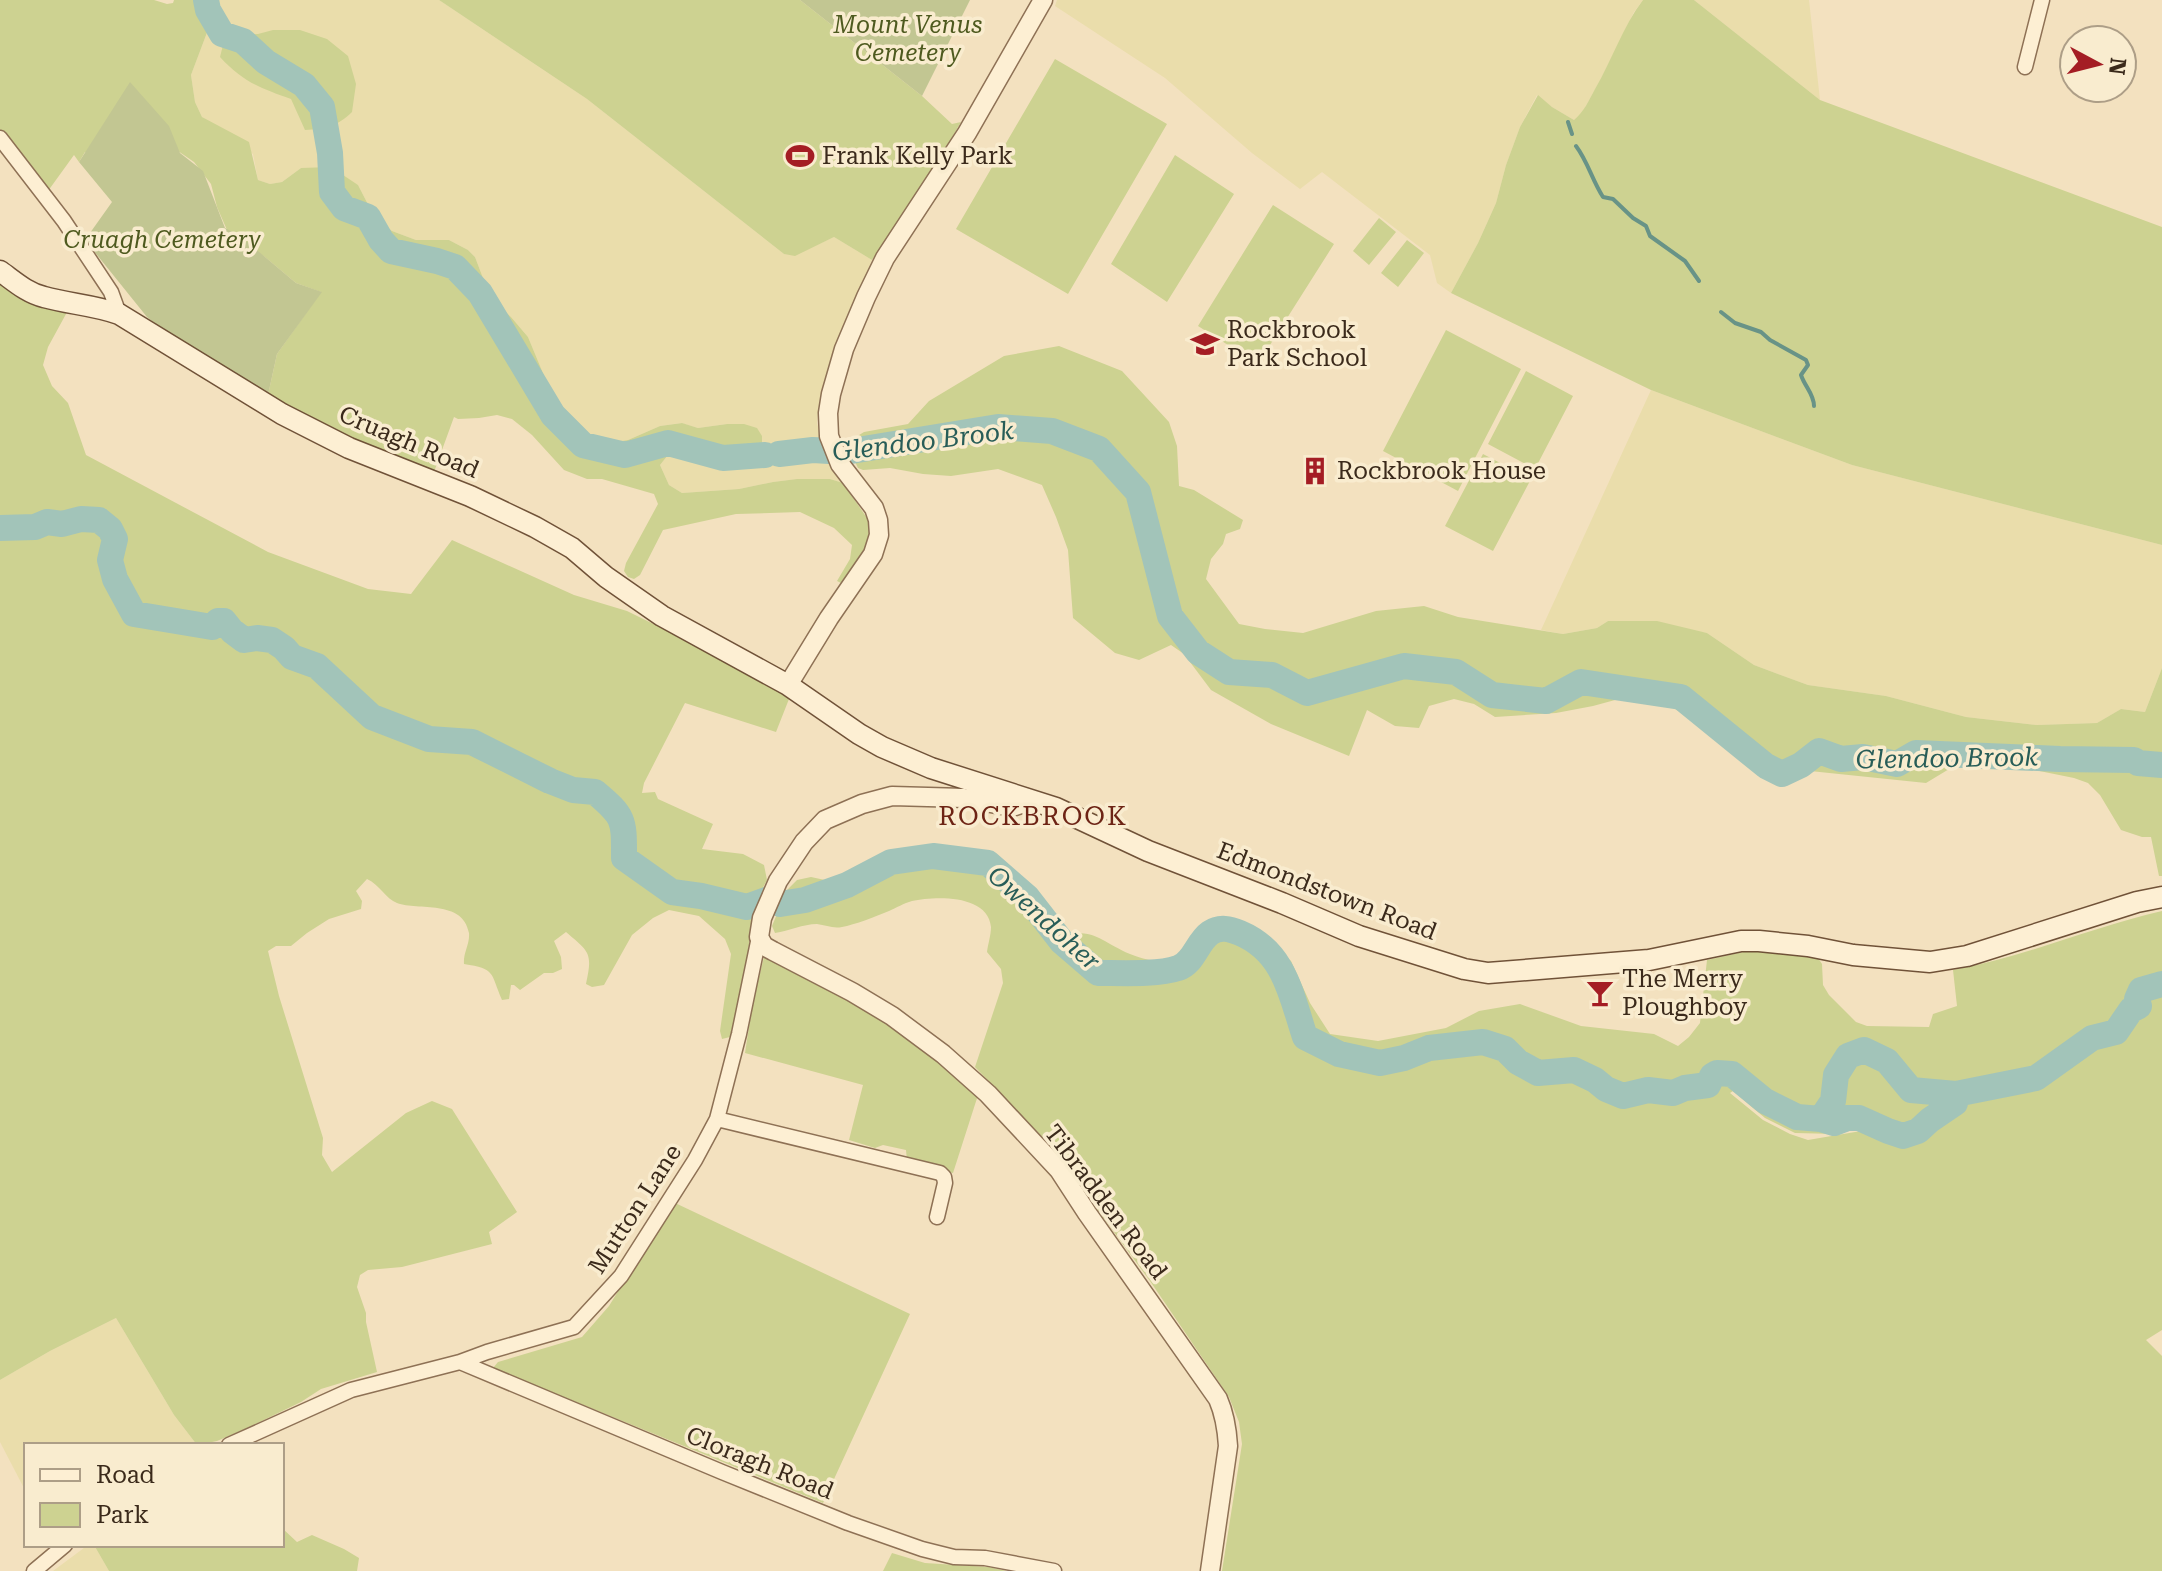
<svg xmlns="http://www.w3.org/2000/svg" width="2162" height="1571" font-family="'Roboto Serif',serif">
  <style>
    .farmland { fill: #eaddab }
    .green { fill: #cdd291; fill-rule: evenodd }
    .cemetery { fill: #c2c692 }
    .lines { fill: none; stroke-linecap: round; stroke-linejoin: round }
    .stream { stroke: #689387; stroke-width: 4 }
    .river { stroke: #a2c4b9; stroke-width: 26 }
    .minor-casing { stroke: #8e7155; stroke-width: 17 }
    .tertiary-casing { stroke: #8e7155; stroke-width: 21 }
    .secondary-casing { stroke: #705238; stroke-width: 23 }
    .minor { stroke: #fdefd3; stroke-width: 14 }
    .tertiary { stroke: #fdefd3; stroke-width: 18 }
    .secondary { stroke: #fdefd3; stroke-width: 20 }
    .labels { text-anchor: middle; dominant-baseline: central; stroke-width: 7; stroke-linejoin: round; paint-order: stroke }
    .park-label { font-size: 24px; font-style: italic; fill: #4e5a1f; stroke: #f9eccf }
    .poi-label { font-size: 24px; fill: #3b2a1b; stroke: #f9eccf; text-anchor: start }
    .street-label { font-size: 24px; fill: #3b2a1b; stroke: #f9eccf }
    .water-label { font-size: 26px; font-style: italic; fill: #285d58; stroke: #f9eccf }
    .neighbourhood-label { font-size: 26px; letter-spacing: 2px; fill: #6d2415; stroke: #f9eccf }
  </style>
  <rect width="100%" height="100%" fill="#f3e1bf"/>
  <path class="farmland" d="M214 0H439L587 99 784 254 795 255 834 237 872 260 834 351 818 412 817 423 827 458 842 483 830 479H798L773 482 739 489 682 493 669 485 660 465 668 455 685 451 707 455H753L727 424 698 428 681 423 660 426 628 440 608 443 582 432 562 410 550 390 528 337 511 317 491 299 475 257 468 250 449 240H416L392 231 374 216 358 185 301 168 282 182 270 184 258 180 253 154 202 117 195 102 191 75 214 14Z
    M1057 0H1643L1634 12 1605 71 1581 115 1574 120 1552 107 1537 95 1520 127 1506 165 1496 203 1478 243 1451 293 1437 283 1430 255 1322 172 1300 189 1252 153 1165 78 1055 6Z
    M1694 0H1809L1820 100Z
    M1651 390 1852 465 2162 545V668L2145 712 2121 709 2097 723 2037 725 1966 717 1886 696 1808 685 1754 665 1707 633 1608 621 1597 628 1563 634 1541 630Z
    M116 1318 174 1415 197 1445H26V1492L0 1442V1380L50 1351Z
    M88 1545H94L109 1571H53Z"/>
  <path class="green" d="M0 0H154L167 4 173 3 174 0H214V14L191 75 195 102 202 117 249 142 258 180 270 184 282 182 301 168 331 167 358 185 374 216 392 231 416 240H449L468 250 475 257 491 299 511 317 528 337 550 390 562 410 582 432 608 443 628 440 660 426 682 423 698 428 727 424H744L757 428 762 436V449L753 455H707L685 451 668 455 660 465 669 485 682 493 739 489 773 482 797 479H830L843 483 867 518 872 530V541L847 586 837 581 850 559 852 545 834 528 800 512 736 514 663 530 640 575 634 579 628 577 624 571 626 563 658 504 654 494 602 479H587L564 470 532 435 512 419 497 415 479 418 458 419 454 417 434 472 348 439 268 395 277 354 321 292 296 283 265 257 227 230 217 207 211 184 194 162 178 151 85 152 79 162 74 155 48 191 0 131Z
    M439 0H800L922 96 952 124 961 122 923 188 872 260 834 237 795 256 784 254 587 99Z
    M1643 0H1694L1820 100 2162 227V545L1852 465 1651 390 1451 293 1478 243 1496 203 1506 165 1520 127 1538 95 1552 107 1574 120C1584 112 1589 100 1595 89 1612 60 1623 26 1643 0Z
    M273 30H300L327 39 348 56 356 84 352 112C338 126 325 129 305 130L291 99C260 88 243 82 220 57L223 45 236 36 258 34Z
    M1055 59 1167 124 1068 294 956 229Z
    M1175 155 1234 194 1167 302 1111 264Z
    M1273 205 1334 244 1258 364 1198 326Z
    M1379 218 1396 232 1369 265 1353 251Z
    M1407 240 1424 253 1398 287 1381 273Z
    M0 262 35 283 66 293V314L48 347 43 365 52 386 68 403 86 455 268 552 368 589 411 594 452 540 574 595 627 611 686 640 775 687 789 699 776 732 685 703 644 783 642 793 655 792 658 799 713 824 702 849 743 854 764 865 767 880C754 903 753 920 749 945 745 976 737 1007 730 1037L722 1039 720 1031 731 954 725 939 699 916 669 910 653 918 632 935 604 985 592 987 586 984C593 952 589 952 566 932L554 941 561 957 562 969 553 973H544L520 990 514 985H511L509 999 502 1000C490 972 496 969 464 964 463 953 470 944 469 933 463 899 418 911 397 903 386 899 380 885 367 879L356 891 362 901 361 909 329 919 307 933 291 946H276L268 951 279 996 323 1138 322 1155 332 1172 406 1113 432 1101 452 1109 517 1212 489 1232 492 1244 402 1267 368 1270 360 1275 357 1287 366 1313V1322L377 1372 321 1389 301 1402 245 1429 217 1441 197 1445 174 1415 116 1318 50 1351 0 1380Z
    M1446 330 1521 369 1458 491 1383 451Z
    M1059 346 1122 371 1169 422 1177 446 1179 486 1194 490 1243 520 1240 529 1226 534 1223 544 1211 559 1206 579 1239 624 1265 629 1303 633 1376 611 1424 606 1458 617 1563 634 1597 628 1608 621H1657L1707 633 1754 665 1808 685 1886 696 1966 717 2037 725 2097 723 2121 709 2145 712 2162 668V876H2159L2151 837H2142L2121 830 2100 795 2088 783 2074 778 1969 757 1926 783 1810 771 1786 778 1767 777 1734 754 1694 720 1658 699 1626 697 1593 706 1556 713 1495 717 1474 704 1454 699 1429 706 1419 728 1395 726 1367 710 1349 756 1271 724 1211 690 1184 654 1171 645 1139 660 1115 653 1073 618 1068 550 1056 517 1042 485 998 469 951 476 923 474 890 468 863 470 858 468 846 443 864 432 908 424 929 401 1004 356Z
    M1526 371 1573 396 1535 469 1488 444Z
    M1483 454 1531 479 1493 551 1445 526Z
    M947 850C981 855 1010 859 1031 888 1036 896 1038 903 1042 911 1046 919 1057 927 1064 934 1096 929 1102 942 1130 954 1146 961 1163 962 1180 963L1190 954 1199 935 1212 924H1232L1267 939 1291 961 1310 1003 1330 1034 1378 1041 1446 1028 1479 1011 1520 1004 1581 1026 1654 1034 1678 1046 1689 1037 1700 1023 1707 960 1757 949 1818 958 1822 964 1823 985 1829 995 1856 1022 1867 1026 1929 1027 1933 1014 1957 1006 1953 970C2025 957 2092 927 2162 911V1330L2146 1340 2162 1356V1571H1222L1242 1444 1239 1422 1229 1397 1150 1281 1050 1145 975 1067 1003 983 1001 969 987 952C988 944 991 935 991 927 988 894 935 896 912 901 904 903 896 908 889 911 877 916 854 925 842 927 833 929 826 925 817 924 803 924 789 931 775 933L772 926 787 890 797 880 811 877 834 882 853 876 872 878 890 868 912 862 926 854ZM1733 1091 1765 1118 1795 1133 1836 1134 1862 1128 1881 1131 1909 1141 1861 1131 1808 1140 1790 1134 1763 1120 1730 1093Z
    M764 957 869 1011 933 1056 979 1092 953 1173 907 1161 906 1150 883 1145 875 1148 849 1140 863 1085 745 1053 753 1001Z
    M673 1202 910 1314 823 1503 493 1368 498 1362 582 1337 609 1306Z
    M282 1528 297 1542 312 1535 344 1549 359 1558 357 1571H109L94 1545H282Z
    M892 1553 925 1563 988 1567 1007 1571H883Z"/>
  <path class="cemetery" d="M800 0H970L922 96Z
    M130 82 169 126 180 153 203 171 225 228 239 235 296 283 322 292 277 354 268 395 176 340 147 317 85 240 112 202 79 162Z"/>
  <g class="lines">
    <path class="stream" d="M1568 122 1572 134
      M1576 146C1588 162 1592 180 1603 197L1613 199 1633 218 1646 226 1650 236 1685 261 1699 281
      M1721 312 1735 323 1761 332 1770 340 1806 360 1808 365 1801 375C1805 387 1814 394 1814 406"/>
    <path class="river" d="M206 0 208 10 222 34 243 41 266 62 304 85 322 107 330 153 332 192 344 208 368 217 381 240 391 251 437 261 455 267 480 293 553 415 583 445 625 455 668 443 723 458 765 455
      M779 454 813 450 845 452 998 427 1052 431 1099 449 1138 492 1170 616 1198 652 1229 672 1272 675 1307 693 1404 666 1456 672 1492 695 1546 701 1581 682 1681 697 1766 766 1782 774 1801 765 1819 751 1841 759 1863 757 1897 764 1916 753 2060 759 2134 760 2138 763 2162 765
      M0 528 35 527 47 522 62 524 81 519 99 520 110 529 115 539 110 560 115 579 134 614 212 627 218 621H224L232 631 244 640 257 638 272 640 284 648 292 657 317 666 372 717 429 739 472 742 550 781 573 790 595 792C625 817 624 820 624 858L672 892 701 896 747 907 769 899 780 904 805 900 847 885 891 862 933 856 988 863 1027 897 1062 942 1098 973C1121 973 1158 975 1178 968 1194 963 1197 942 1210 933 1220 926 1230 929 1240 933 1285 952 1291 995 1305 1037L1339 1054 1380 1063 1404 1058 1429 1048 1483 1042 1505 1049 1518 1062 1538 1073 1574 1070 1595 1080 1606 1089 1623 1096 1648 1090 1673 1093 1685 1088 1708 1085 1712 1076 1717 1073 1732 1074 1765 1101 1797 1117 1821 1119 1834 1123 1847 1118H1859L1888 1131 1903 1136 1918 1131 1930 1120 1955 1103 1956 1094
      M1821 1119 1833 1101 1836 1075 1848 1056 1864 1050 1887 1061 1911 1090 1956 1094 2036 1078 2092 1038 2116 1032 2131 1010 2139 1006 2137 999 2141 990 2162 984"/>
    <defs>
      <path id="minor" d="M2025 67 2042 0
        M0 138 64 221 111 292 119 314
        M717 1119 940 1173 944 1177 945 1183 937 1217
        M460 1362 722 1472 848 1523 922 1549 954 1557 985 1558 1054 1571
        M229 1445 351 1390 460 1362 487 1352 574 1327 621 1276 695 1160 717 1119 739 1034 759 937
        M34 1571 65 1545"/>
      <path id="tertiary" d="M788 685 829 618 873 554 879 535 878 520 874 508 840 464 829 436 828 413 831 394 844 349 866 297 885 258 967 133 1043 0
        M1026 798 1021 804 1012 807 964 798 892 796 862 804 825 820 804 842 778 881 762 918 759 937 764 946 773 951 852 992 892 1016 943 1054 988 1094 1059 1170 1087 1213 1218 1399C1225 1415 1227 1429 1228 1446L1210 1571"/>
      <path id="secondary" d="M0 271C14 281 27 293 44 297 69 304 94 305 119 314L282 414 349 448 470 496 535 527 572 548 606 577 662 616 788 685 859 734 882 747 931 768 1056 808 1148 851 1282 903 1359 936 1464 969 1488 973 1649 960 1741 941H1759L1808 946 1853 955 1930 962 1967 956 2137 902 2162 897"/>
    </defs>
    <use href="#minor" class="minor-casing"/>
    <use href="#tertiary" class="tertiary-casing"/>
    <use href="#secondary" class="secondary-casing"/>
    <use href="#minor" class="minor"/>
    <use href="#tertiary" class="tertiary"/>
    <use href="#secondary" class="secondary"/>
  </g>
  <defs>
    <symbol id="stadium-bare" viewBox="-9 -9 18 18"><path d="M0-5a6.5 5 0 1 0 0 10a6.5 5 0 1 0 0-10ZM-3.5-1.8h7v3.6h-7Z" fill="#a41d24" stroke="#f9eccf" stroke-width="2.5" paint-order="stroke"/></symbol>
    <symbol id="school-bare" viewBox="-9 -9 18 18"><path d="M0-5L7-2L0 1L-7-2ZM-4 1L0 2.5L4 1V4Q0 6-4 4Z" fill="#a41d24" stroke="#f9eccf" stroke-width="2.5" paint-order="stroke"/></symbol>
    <symbol id="building-bare" viewBox="-9 -9 18 18"><path d="M-4-6H4V6H1V3H-1V6H-4ZM-2.5-4.3h1.7v1.8h-1.7ZM.8-4.3h1.7v1.8H.8ZM-2.5-1h1.7V.8h-1.7ZM.8-1h1.7V.8H.8Z" fill="#a41d24" stroke="#f9eccf" stroke-width="2.5" paint-order="stroke"/></symbol>
    <symbol id="bar-bare" viewBox="-9 -9 18 18"><path d="M-6-5H6L.8 .8V4.5H3.5V6h-7V4.5H-.8V.8Z" fill="#a41d24" stroke="#f9eccf" stroke-width="2.5" paint-order="stroke"/></symbol>
  </defs>
  <g fill-rule="evenodd">
    <use href="#stadium-bare" x="780" y="136" width="40" height="40"/>
    <use href="#school-bare" x="1185" y="324" width="40" height="40"/>
    <use href="#building-bare" x="1295" y="451" width="40" height="40"/>
    <use href="#bar-bare" x="1580" y="973" width="40" height="40"/>
  </g>
  <g class="labels">
    <g class="park-label">
      <text x="908" y="25">Mount Venus<tspan x="908" dy="28">Cemetery</tspan></text>
      <text x="162" y="240">Cruagh Cemetery</text>
    </g>
    <g class="poi-label">
      <text x="822" y="156">Frank Kelly Park</text>
      <text x="1227" y="330">Rockbrook<tspan x="1227" dy="28">Park School</tspan></text>
      <text x="1337" y="471">Rockbrook House</text>
      <text x="1622" y="979">The Merry<tspan x="1622" dy="28">Ploughboy</tspan></text>
    </g>
    <g class="street-label">
      <text transform="translate(409 442) rotate(23)">Cruagh Road</text>
      <text transform="translate(1327 891) rotate(21)">Edmondstown Road</text>
      <text transform="translate(1106 1202) rotate(53)">Tibradden Road</text>
      <text transform="translate(635 1209) rotate(-57)">Mutton Lane</text>
      <text transform="translate(760 1463) rotate(22)">Cloragh Road</text>
    </g>
    <g class="water-label">
      <text transform="translate(923 441) rotate(-7)">Glendoo Brook</text>
      <text transform="translate(1947 758) rotate(-1)">Glendoo Brook</text>
      <text transform="translate(1044 918) rotate(42)">Owendoher</text>
    </g>
    <g class="neighbourhood-label">
      <text x="1033" y="816">ROCKBROOK</text>
    </g>
  </g>
  <rect x="24" y="1443" width="260" height="104" fill="#f9eccf" stroke="#ad9e87" stroke-width="2"/>
  <rect x="40" y="1469" width="40" height="12" fill="#fdefd3" stroke="#ad9e87" stroke-width="2"/>
  <text x="96" y="1483" font-size="24" fill="#3b2a1b">Road</text>
  <rect x="40" y="1503" width="40" height="24" fill="#cdd291" stroke="#ad9e87" stroke-width="2"/>
  <text x="96" y="1523" font-size="24" fill="#3b2a1b">Park</text>
  <g transform="translate(2098 64) rotate(97)"><circle r="38" fill="#f9eccf" stroke="#ad9e87" stroke-width="2"/>
  <path d="M0-6L14 30L0 20L-14 30Z" fill="#a41d24"/>
  <text y="-12" font-size="22" font-weight="bold" text-anchor="middle" fill="#3b2a1b">N</text>
  </g>
</svg>
